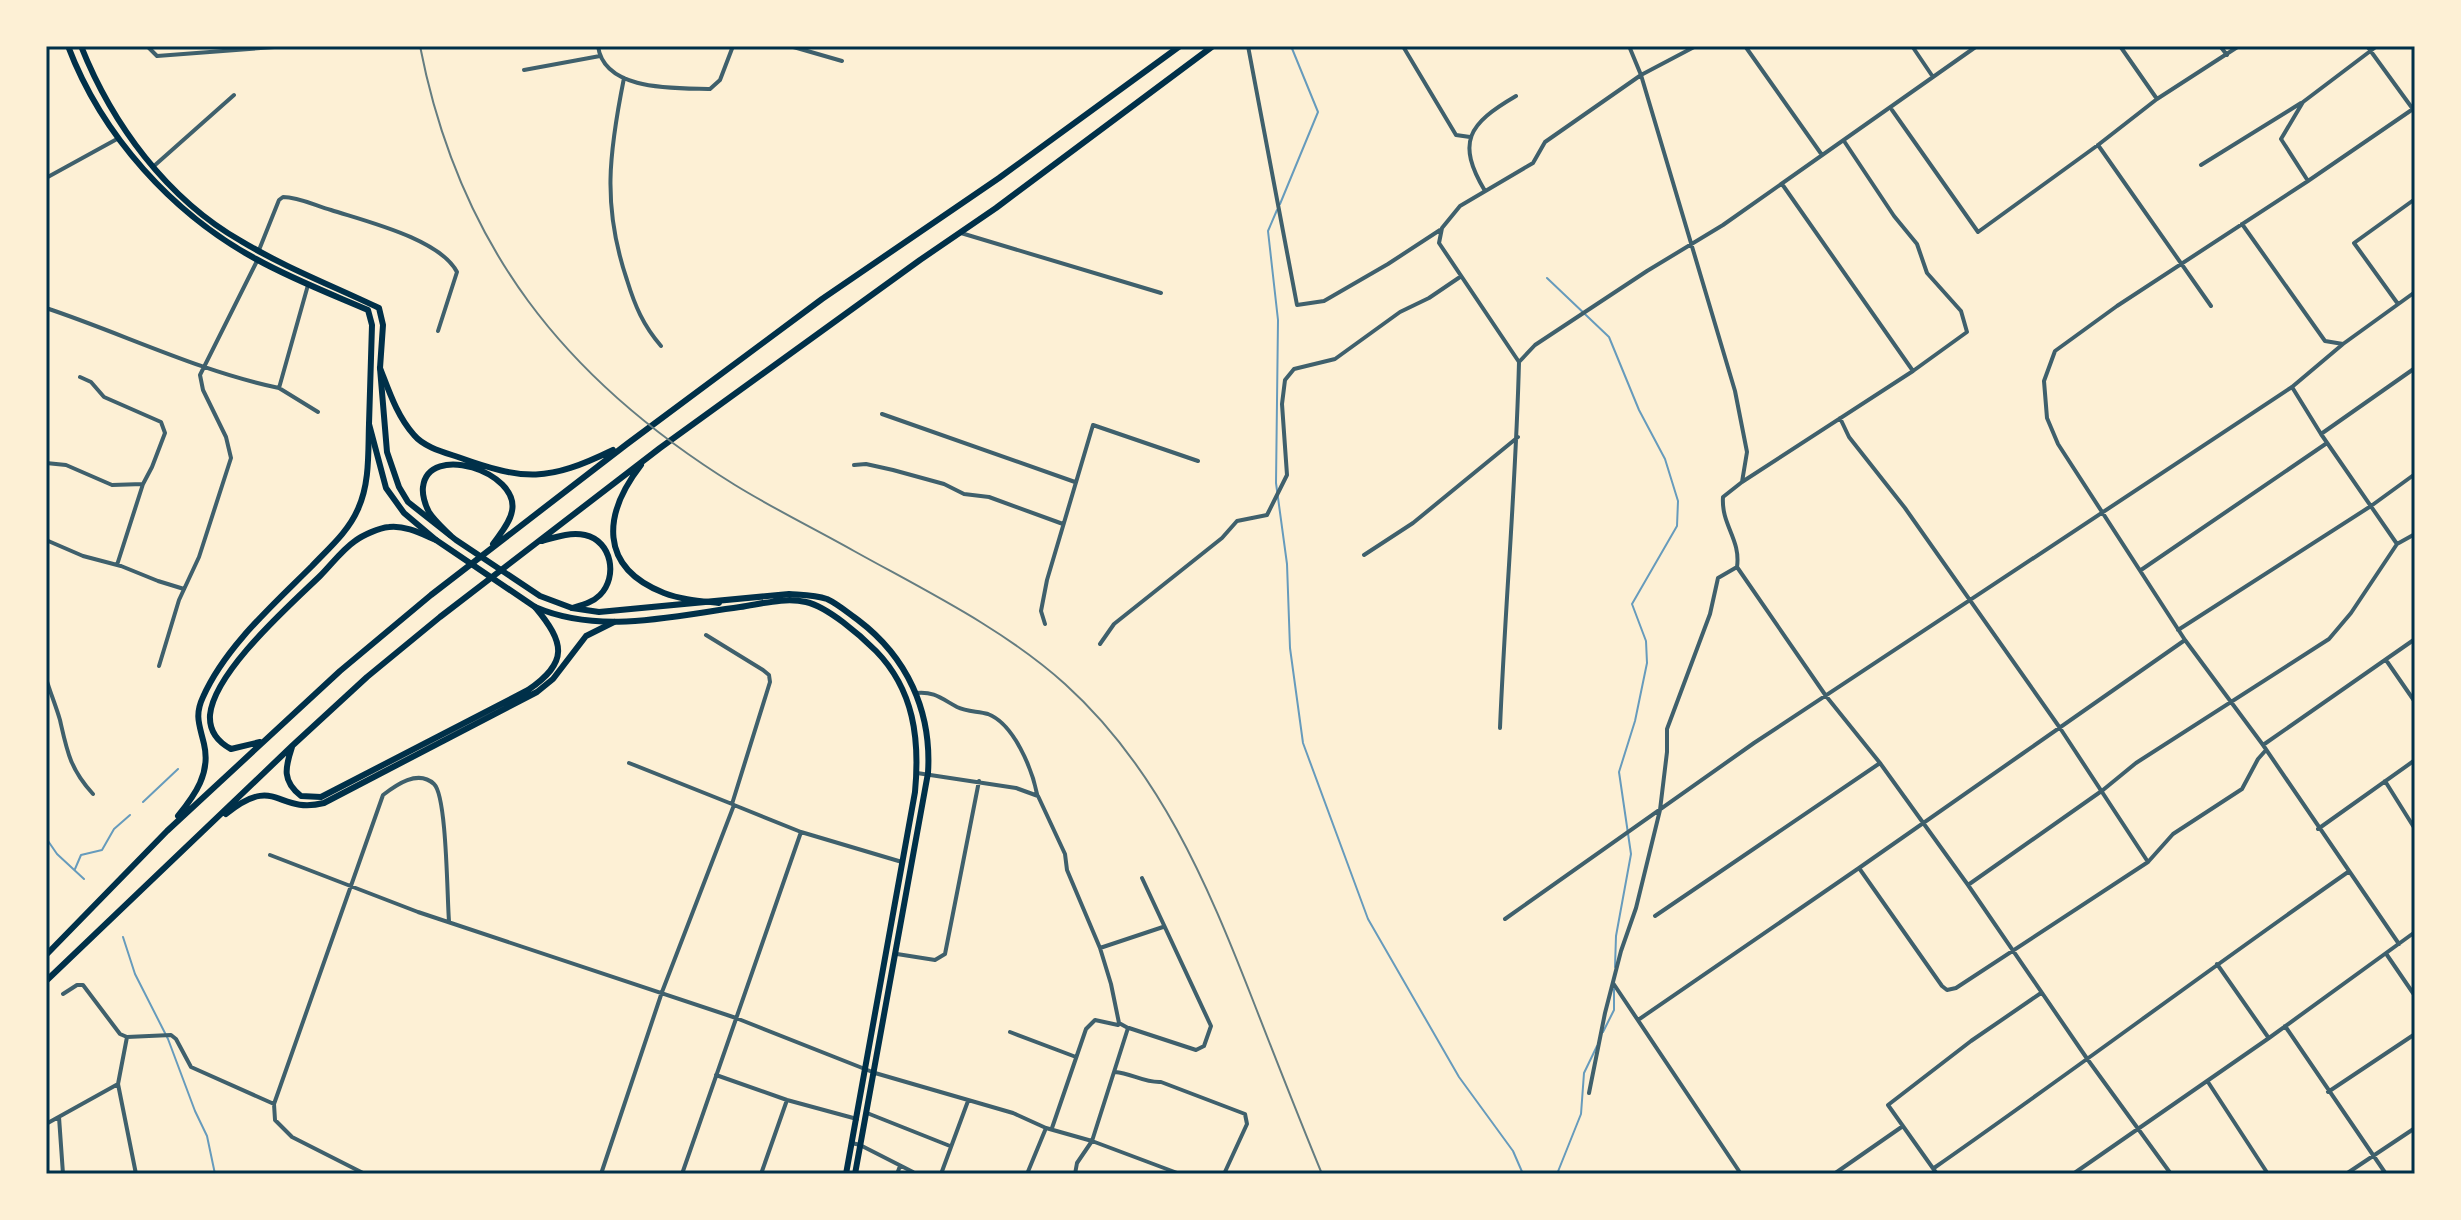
<svg xmlns="http://www.w3.org/2000/svg" width="2461" height="1220" font-family="'Alegreya Sans',sans-serif">
  <style>
    .lines { fill: none; stroke-linecap: round; stroke-linejoin: round }
    .stream { stroke: #669bbc; stroke-width: 2 }
    .minor { stroke: #3f606c; stroke-width: 4 }
    .primary { stroke: #003049; stroke-width: 6 }
    .trunk { stroke: #003049; stroke-width: 6 }
    .rail { stroke: #657d81; stroke-width: 2 }
    .neatline { fill: none; stroke: #003049; stroke-width: 3 }
  </style>
  <rect width="100%" height="100%" fill="#fdf0d5"/>
  <g class="lines">
    <path class="stream" d="M1280 204 1318 112 1291 46
      M1277 210 1268 231 1278 320 1276 483 1287 564 1290 648 1303 743 1368 919 1459 1077 1513 1151 1523 1174
      M1547 278 1609 337 1639 410 1665 459 1678 501 1677 526 1632 604 1646 641 1647 663 1635 721 1619 772 1631 854 1616 936 1615 967
      M143 802 178 769
      M46 838 57 854 84 879
      M75 869 81 855 102 850 114 829 130 815
      M123 937 135 974 168 1039 195 1111 207 1136 215 1174
      M1603 1032 1614 1010V989
      M1557 1174 1581 1114 1584 1073 1597 1046"/>
    <path class="minor" d="M147 46 157 56 288 46
      M598 46C604 92 677 88 710 89L720 80 733 46
      M790 46 842 61
      M1248 46 1297 305 1324 301 1388 264 1440 230
      M1629 46 1641 75 1735 391 1747 452 1742 482 1723 497C1721 525 1741 539 1737 567L1826 696 1880 763 1968 885 2088 1060 2171 1174
      M1745 46 1822 155
      M1912 46 1933 77
      M2120 46 2157 99
      M2220 46 2227 55
      M2367 46 2415 112
      M1404 48 1456 135 1470 137
      M524 70 600 56
      M624 78C609 153 602 206 627 280 635 306 643 325 661 346
      M1892 110 1978 232 2098 145 2157 99 2239 46
      M1844 141 1894 216 1917 244 1927 273 1961 311 1967 332 1913 371
      M2098 145 2211 306
      M2201 165 2301 103
      M154 166 234 95
      M46 178 117 139
      M2308 181 2281 139 2303 102 2377 46
      M1485 191C1456 142 1468 124 1516 96
      M2242 224 2325 341 2343 344
      M961 233 1161 293
      M259 250 279 200 283 197C299 197 316 206 331 210 365 221 440 239 457 272L438 331
      M308 285 279 388 318 412
      M2398 304 2354 243 2415 199
      M46 308C124 334 198 371 279 388
      M1519 362 1439 243 1442 228 1460 206 1533 163 1545 142 1641 75 1696 46
      M80 377 91 382 104 397 161 422 165 433 152 467 143 484 117 565
      M2292 387 2321 434 2397 544
      M882 414 1075 482
      M1840 418 1849 437 1905 508 2060 728 2148 862
      M2321 434 2415 368
      M46 463 66 465 112 485 143 484
      M854 465 866 464 893 470 944 484 964 494 989 497 1063 524
      M1742 482 1913 371 1782 184
      M46 540 83 556 121 566 158 581 184 589
      M1364 555 1413 523 1518 437
      M2141 570 2327 443
      M1045 624 1041 611 1047 580 1093 425 1198 461
      M2178 630 2371 506 2415 474
      M2185 640C2076 716 1968 792 1859 868L1942 986 1947 990 1956 988 2148 862 2173 834 2242 789 2258 759 2266 750
      M1100 644 1114 624 1222 538 1237 521 1267 515 1287 475 1282 404 1285 380 1294 369 1335 359 1400 312 1429 298 1460 277
      M2386 660 2415 702
      M159 666 179 600 199 557 231 458 226 437 203 390 200 375 257 261
      M46 678C50 692 56 706 60 720 67 751 70 769 93 794
      M916 693C934 691 942 699 957 707 967 712 978 711 988 714 1014 724 1032 769 1037 794
      M1500 728C1505 606 1516 484 1519 362L1535 345 1647 271 1723 225 1977 46
      M2263 745 2415 639
      M629 763 732 804
      M917 773 1016 788 1038 796 1065 854 1067 870 1100 948 1111 984 1119 1023 1128 1028 1092 1141 1077 1163 1075 1174
      M2385 781 2415 829
      M734 805 801 832 902 862
      M2318 829 2415 760
      M270 855 418 912 736 1018 875 1073 1013 1113 1046 1128 1092 1141 1180 1174
      M1968 885 2103 790 2136 763 2329 639 2351 613 2397 544 2415 534
      M1655 916 1880 763
      M1505 919 1754 743 2292 387 2343 344 2415 292
      M2399 944 2263 745 2185 640 2058 444 2047 418 2044 381 2055 351 2117 306 2308 181 2413 109
      M1100 948 1163 927
      M897 954 935 960 945 954 979 781
      M2387 955 2415 996
      M2217 964 2268 1037
      M1613 983 1741 1174
      M63 994 77 985H83L120 1034 127 1037 171 1035 176 1039 191 1067 274 1104 275 1120 292 1137 365 1174
      M1638 1020 1859 868
      M2285 1026 2386 1174
      M1129 1028 1196 1050 1204 1046 1211 1026 1142 878
      M1010 1032 1076 1057
      M127 1037 118 1084 136 1174
      M1115 1072C1131 1073 1144 1083 1161 1082L1245 1114 1247 1124 1224 1174
      M716 1075 787 1100 857 1119
      M2208 1082 2268 1174
      M2328 1092 2415 1034
      M1589 1093 1605 1013 1621 951 1636 908 1660 810 1667 752V729L1710 614 1718 578 1737 567
      M274 1104 383 795C396 785 418 769 434 784 447 796 447 898 449 921
      M867 1113 950 1146
      M59 1117 63 1174
      M46 1124 118 1084
      M1052 1128 1086 1029 1095 1020 1118 1025
      M852 1143 860 1145 913 1172 912 1174
      M1934 1168C2073 1071 2209 969 2348 872
      M601 1174 662 992 734 805 732 804 770 682 769 675 763 670 706 635
      M682 1174 801 832
      M761 1174 787 1100
      M897 1174 900 1166
      M941 1174 968 1101
      M1027 1174 1046 1128
      M1834 1174 1903 1126
      M1937 1174 1888 1105 1971 1041 2041 993
      M2073 1174 2269 1038 2415 932
      M2346 1174 2415 1128"/>
    <path class="primary" d="M68 46C102 136 173 214 256 259 292 279 331 294 368 310L372 325 369 424 386 488 404 513 436 540 535 607C600 635 672 616 740 607 761 604 785 597 806 602 828 607 860 635 876 651 914 690 920 739 915 792L846 1174
      M81 46C112 124 167 199 241 241 284 267 333 286 379 308L383 325 380 368 387 452 399 487 408 502 456 540 540 596 572 608 599 612 789 594C801 595 815 595 827 599 838 604 848 613 858 620 907 657 932 711 928 773L855 1174"/>
    <path class="trunk" d="M380 368C389 391 397 416 414 435 424 447 443 452 458 457 525 481 547 482 613 450
      M641 465C603 514 598 567 664 593 682 600 701 601 719 603
      M450 535C443 528 434 520 429 512 425 505 422 494 423 487 428 442 520 472 512 511 510 523 500 534 493 544
      M542 541C556 537 570 532 585 535 612 541 618 577 600 595 592 603 582 605 572 608
      M260 742 231 749C218 742 209 731 210 715 214 672 289 606 320 576 331 565 342 550 355 541 363 535 379 528 389 527 405 525 422 534 436 540
      M292 747C285 768 282 781 301 796L321 797 528 690C569 662 565 643 535 607
      M226 814C277 773 276 815 324 803L537 692 553 679 586 636 614 622
      M178 816C195 795 211 773 204 744 200 726 194 716 203 697 225 647 274 604 312 566 329 548 348 532 358 509 370 483 368 452 369 424
      M46 955 167 831 340 671 431 595 627 444 822 299 999 178 1180 46
      M46 981 292 746 367 677 440 617 660 448 920 260 996 208 1213 46"/>
    <path class="rail" d="M420 46C459 246 564 379 735 485 774 509 815 529 854 551 926 591 1004 629 1065 684 1159 769 1207 883 1252 998 1275 1057 1298 1116 1322 1174"/>
  </g>
  <rect width="2461" height="1220" fill="none" stroke="#fdf0d5" stroke-width="96"/>
  <rect x="48" y="48" width="2365" height="1124" class="neatline"/>
</svg>
